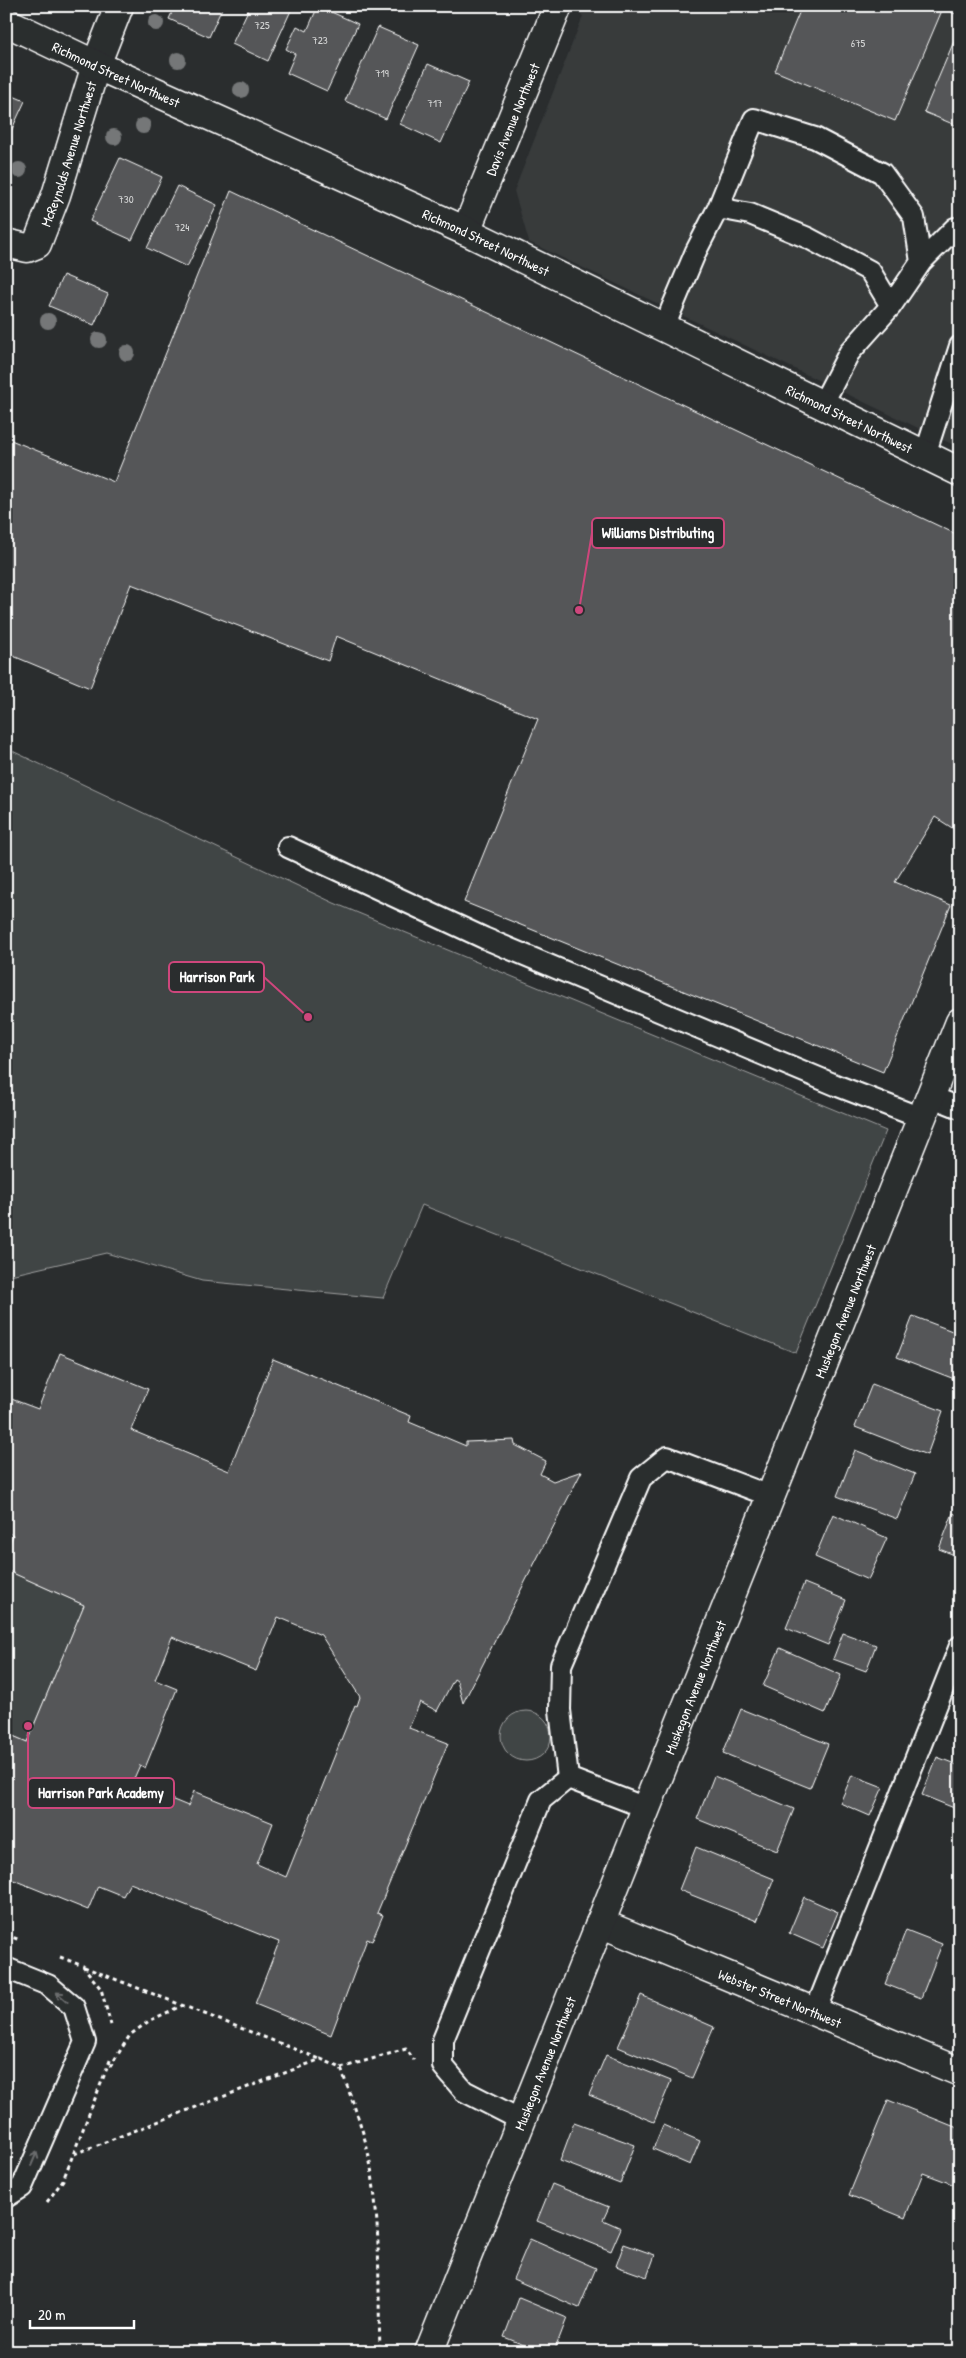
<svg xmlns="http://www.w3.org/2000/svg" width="966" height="2358" font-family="'Patrick Hand',sans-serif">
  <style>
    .built { fill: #373a3b }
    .green { fill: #414445; stroke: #a0a2a2 }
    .building { fill: #555758; stroke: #fff; fill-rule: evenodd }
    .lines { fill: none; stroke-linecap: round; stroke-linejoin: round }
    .service-casing { stroke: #fff; stroke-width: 24 }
    .minor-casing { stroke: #fff; stroke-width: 31 }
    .tertiary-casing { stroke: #fff; stroke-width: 31 }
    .path { stroke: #fff; stroke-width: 3; stroke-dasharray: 4 4; stroke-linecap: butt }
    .service { stroke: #2a2d2e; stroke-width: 20 }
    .minor { stroke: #2a2d2e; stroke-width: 28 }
    .tertiary { stroke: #2a2d2e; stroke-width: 28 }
    .tree { fill: #757778 }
    .oneway { stroke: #6a6c6d }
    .labels { text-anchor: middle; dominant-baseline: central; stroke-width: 4.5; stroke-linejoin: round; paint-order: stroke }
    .number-label { font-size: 11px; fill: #d4d5d5 }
    .street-label { font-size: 14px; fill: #fff; stroke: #2a2d2e }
    .leader { fill: none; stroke: #ce467c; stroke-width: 2 }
    .callout-dot { fill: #ce467c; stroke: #2a2d2e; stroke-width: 2 }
    .callout { fill: #2a2d2e; stroke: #ce467c; stroke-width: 2 }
    .callout-label { font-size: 15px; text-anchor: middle; font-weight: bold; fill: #fff }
  </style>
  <rect width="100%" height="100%" fill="#2a2d2e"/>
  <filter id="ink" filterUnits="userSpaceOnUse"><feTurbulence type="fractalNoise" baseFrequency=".02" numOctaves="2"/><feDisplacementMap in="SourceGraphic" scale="10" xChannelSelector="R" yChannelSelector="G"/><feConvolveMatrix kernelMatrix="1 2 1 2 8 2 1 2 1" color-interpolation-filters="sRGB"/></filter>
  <g filter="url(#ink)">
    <path class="built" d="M558 6H960V448L529 242 514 191 583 16Z"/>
    <path class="green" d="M6 748 334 903 886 1131 796 1353 422 1205 383 1298 202 1281 106 1253 6 1276Z
      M6 1570 84 1605 27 1742 6 1733Z
      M501 1736a25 25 0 1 1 50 0a25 25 0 1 1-50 0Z"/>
    <path class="building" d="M175 6H223L209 37 169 19Z
      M250 6H293L268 61 232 44Z
      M318 6 358 24 327 91 287 73 295 54 286 49 297 26 307 31Z
      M802 6H960V16L943 8 895 121 775 71Z
      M378 27 419 45 386 119 345 101Z
      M960 27V127L924 112Z
      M428 64 469 82 441 143 400 124Z
      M6 93 25 101 6 142Z
      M120 158 162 177 132 240 90 221Z
      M177 186 217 205 187 267 147 248Z
      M231 191 960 536V833L935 817 895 882 951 905 883 1072 464 902 538 719 336 636 328 661 131 584 90 688 6 653V438L114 482Z
      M63 275 108 294 94 325 49 306Z
      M913 1316 960 1334V1375L957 1380 897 1357Z
      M60 1353 148 1389 131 1430 229 1471 273 1359 411 1416 409 1422 466 1446V1442L514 1440 515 1445 546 1461 540 1474 553 1481 582 1471 463 1703 457 1681 454 1679 437 1711 420 1702 409 1728 448 1743 377 1913 383 1915 372 1941 367 1939 331 2035 255 2004 279 1942 130 1883 123 1896 98 1886 88 1910 6 1877V1733L27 1742 84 1605 6 1570V1554L13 1535 6 1532V1397L38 1409ZM278 1617 321 1635 360 1697 357 1706 355 1705 286 1877 257 1864 273 1823 194 1791 188 1806 132 1783 140 1765 145 1768 177 1689 155 1680 172 1637 256 1671Z
      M872 1384 943 1411 927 1455 855 1427Z
      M855 1450 915 1474 897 1519 837 1496Z
      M953 1513 960 1516V1557L939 1549Z
      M833 1514 887 1538 868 1580 815 1557Z
      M804 1583 846 1600 828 1645 786 1628Z
      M843 1633 876 1645 866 1671 833 1659Z
      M780 1648 841 1675 825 1713 763 1686Z
      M741 1709 828 1744 810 1788 723 1753Z
      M937 1757 960 1766 959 1810 922 1795Z
      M852 1775 883 1787 870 1816 840 1803Z
      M714 1776 794 1809 777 1851 697 1819Z
      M696 1847 774 1879 757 1921 679 1890Z
      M804 1897 838 1912 823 1948 789 1933Z
      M906 1930 942 1944 921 1998 885 1984Z
      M641 1995 714 2027 692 2078 618 2047Z
      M606 2055 671 2081 654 2122 589 2095Z
      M888 2100 960 2129V2187L923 2173 905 2218 849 2195Z
      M574 2123 635 2145 620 2184 560 2161Z
      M663 2125 700 2141 690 2165 653 2149Z
      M552 2184 609 2207 603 2220 621 2228 611 2251 537 2221Z
      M530 2239 596 2268 579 2308 513 2279Z
      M624 2244 655 2255 647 2277 616 2266Z
      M519 2298 567 2318 554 2352H541L504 2337Z"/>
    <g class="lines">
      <defs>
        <path id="service" d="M718 208 754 119 815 138 882 173 914 217 921 262
          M664 327 696 251 718 208 750 214 808 238 870 271 891 306
          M822 405 849 353 891 306 921 262 955 228H960
          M925 455 960 346
          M288 847 484 938 838 1086 921 1118
          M930 1096 960 1108
          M568 1778 560 1710 561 1665 641 1478 667 1457 770 1496
          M6 1968 48 1985 74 2007 85 2042 22 2187 6 2197
          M815 2012 960 1646
          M521 2120 464 2091 443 2066V2040L541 1800 568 1778 646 1808"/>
        <g id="minor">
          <path id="s1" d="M466 231 558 6"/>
          <path id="s2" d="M6 243 27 248 37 244 56 195 96 65 119 6"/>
          <path id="s3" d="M600 1923 960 2072"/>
          <path id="s4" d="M429 2352 960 1022"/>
        </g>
        <g id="tertiary">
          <path id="s5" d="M6 22 96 65 466 231 960 472"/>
        </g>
      </defs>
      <use href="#service" class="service-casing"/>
      <use href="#minor" class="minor-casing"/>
      <use href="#tertiary" class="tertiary-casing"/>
      <path class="path" d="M6 1935 20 1940
        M60 1957 83 1966 101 1989 111 2025
        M84 1967 320 2059
        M110 2067 130 2035 149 2021 183 2005
        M341 2068 406 2049 414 2060
        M74 2154 321 2059 341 2068C351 2099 364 2129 370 2162 381 2224 378 2289 380 2352
        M47 2202 63 2180 111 2058"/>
      <use href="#service" class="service"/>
      <use href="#minor" class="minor"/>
      <use href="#tertiary" class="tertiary"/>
    </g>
    <g class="tree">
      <circle cx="156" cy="23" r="8"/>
      <circle cx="178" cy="60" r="8"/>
      <circle cx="241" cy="90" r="8"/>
      <circle cx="143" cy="126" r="8"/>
      <circle cx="114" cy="137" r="8"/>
      <circle cx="19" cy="170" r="8"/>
      <circle cx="48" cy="321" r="8"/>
      <circle cx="99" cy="340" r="8"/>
      <circle cx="127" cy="353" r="8"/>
    </g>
    <defs><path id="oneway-shaft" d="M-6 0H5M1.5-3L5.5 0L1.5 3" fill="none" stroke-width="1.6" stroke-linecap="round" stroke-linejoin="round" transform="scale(1.25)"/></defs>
    <g class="oneway">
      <use href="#oneway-shaft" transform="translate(62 1997) rotate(-139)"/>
      <use href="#oneway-shaft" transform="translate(34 2159) rotate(-67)"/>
    </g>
  </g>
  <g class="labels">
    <g class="number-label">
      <text x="262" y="25">725</text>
      <text x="320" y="40">723</text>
      <text x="858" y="43">675</text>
      <text x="382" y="73">719</text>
      <text x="435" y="103">717</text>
      <text x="126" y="199">730</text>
      <text x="182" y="227">724</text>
    </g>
    <g class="street-label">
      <text stroke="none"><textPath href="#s5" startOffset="122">Richmond Street Northwest</textPath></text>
      <text stroke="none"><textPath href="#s1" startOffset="121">Davis Avenue Northwest</textPath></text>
      <text stroke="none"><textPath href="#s2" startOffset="128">McReynolds Avenue Northwest</textPath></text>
      <text stroke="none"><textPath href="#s5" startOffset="528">Richmond Street Northwest</textPath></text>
      <text stroke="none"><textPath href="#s5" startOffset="932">Richmond Street Northwest</textPath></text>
      <text stroke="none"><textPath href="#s4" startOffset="1121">Muskegon Avenue Northwest</textPath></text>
      <text stroke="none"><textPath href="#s4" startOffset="716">Muskegon Avenue Northwest</textPath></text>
      <text stroke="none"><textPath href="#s3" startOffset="195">Webster Street Northwest</textPath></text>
      <text stroke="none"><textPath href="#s4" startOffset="311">Muskegon Avenue Northwest</textPath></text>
    </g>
  </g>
  <path class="leader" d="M579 610L592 533M308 1017L264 977M28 1726L28 1793"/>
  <g class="callout-dot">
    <circle cx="579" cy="610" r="5"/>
    <circle cx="308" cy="1017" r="5"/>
    <circle cx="28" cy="1726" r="5"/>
  </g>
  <g class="callout">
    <rect x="592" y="518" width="132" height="30" rx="5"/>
    <rect x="169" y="962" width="95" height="30" rx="5"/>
    <rect x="28" y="1778" width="146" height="30" rx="5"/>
  </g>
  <g class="callout-label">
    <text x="658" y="538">Williams Distributing</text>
    <text x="217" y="982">Harrison Park</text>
    <text x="101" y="1798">Harrison Park Academy</text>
  </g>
  <rect width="966" height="2358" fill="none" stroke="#2a2d2e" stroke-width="25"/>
  <rect x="12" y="12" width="941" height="2333" fill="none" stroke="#fff" stroke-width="2" filter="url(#ink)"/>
  <path d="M30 2320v8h104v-8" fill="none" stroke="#ffffff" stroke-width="2.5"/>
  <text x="38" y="2320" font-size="15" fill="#ffffff" stroke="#2a2d2e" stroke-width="4" paint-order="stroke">20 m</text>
</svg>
